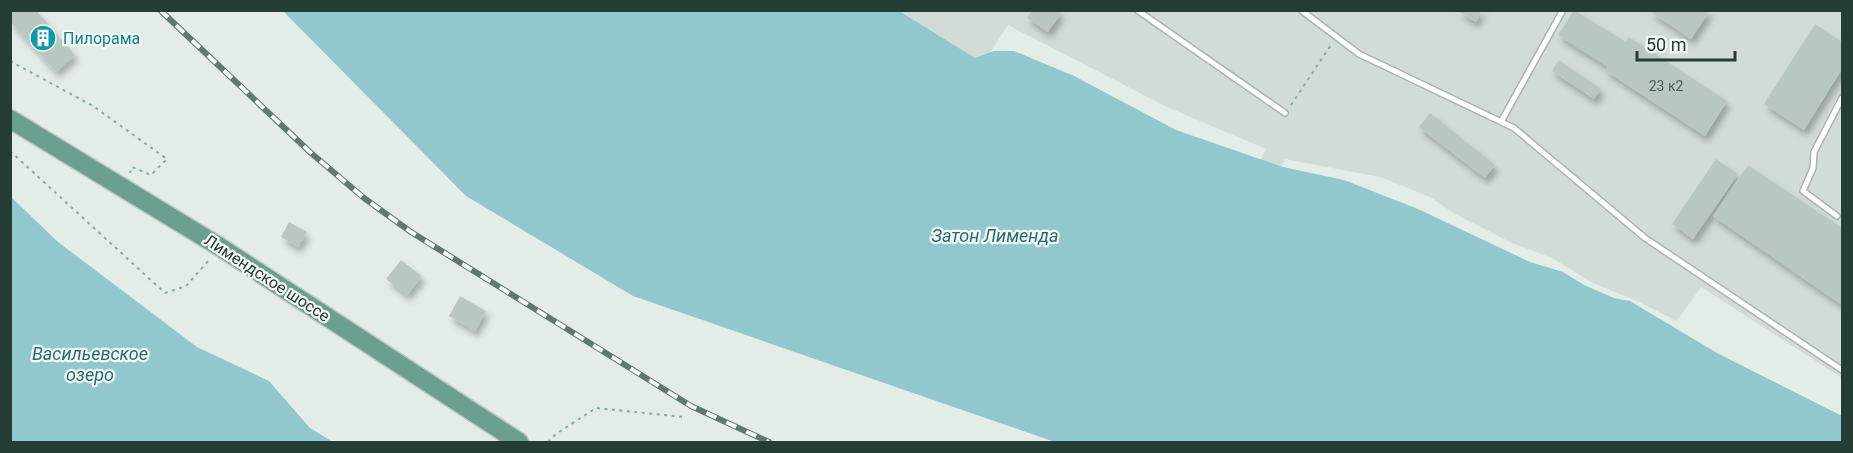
<svg xmlns="http://www.w3.org/2000/svg" width="1853" height="453" font-family="Roboto,sans-serif">
  <style>
    .built { fill: #d2dcd7 }
    .water { fill: #90c8ce }
    .building { fill: #b9c7c1; filter: url(#shadow) }
    .lines { fill: none; stroke-linecap: round; stroke-linejoin: round }
    .lane-casing { stroke: #a7b4af; stroke-width: 8 }
    .primary-casing { stroke: #c2c9c6; stroke-width: 21 }
    .path { stroke: #86ae9f; stroke-width: 2; stroke-dasharray: 3 4.5; stroke-linecap: butt }
    .lane { stroke: #fff; stroke-width: 5 }
    .primary { stroke: #6b9f8f; stroke-width: 18 }
    .rail-casing { stroke: #5f7870; stroke-width: 6 }
    .rail { stroke: #f4f9f6; stroke-width: 4; stroke-dasharray: 11; stroke-linecap: butt }
    .labels { text-anchor: middle; dominant-baseline: central; stroke-width: 4.5; stroke-linejoin: round; paint-order: stroke }
    .number-label { font-size: 14px; fill: #496058 }
    .culture-label { font-size: 16px; fill: #0d838f; stroke: #f4f9f6; text-anchor: start }
    .street-label { font-size: 16px; fill: #243d35; stroke: #f4f9f6 }
    .water-label { font-size: 18px; font-style: italic; fill: #226c75; stroke: #f4f9f6 }
  </style>
  <defs>
    <filter id="shadow"><feDropShadow dx="3.5" dy="6" stdDeviation="3" flood-color="#0004"/></filter>
  </defs>
  <rect width="100%" height="100%" fill="#e4ece8"/>
  <path class="built" d="M876 11H1842V378L1701 287 1677 321 1637 301 1593 283 1552 258 1512 243 1455 214 1430 197 1380 177 1285 159 1264 198 1244 189 1266 149 1167 107 1008 25 977 73Z"/>
  <path class="water" d="M283 11H899L975 58 994 51H1014L1074 76 1176 130 1283 167 1344 180 1418 209 1530 262 1563 272 1584 285 1614 298 1630 301 1717 353 1842 416V442H1055L633 296 466 196Z
    M11 197 58 242 197 347 269 381 310 428 333 442H11Z"/>
  <path class="building" d="M10 10H36L75 55 56 72 10 21Z
    M1032 10H1057L1061 13 1048 32 1027 18Z
    M1456 10H1482L1476 22Z
    M1574 10 1626 42 1629 37 1727 101 1705 136 1606 71 1608 67 1558 35Z
    M1648 10H1710L1691 39Z
    M1815 24 1842 42V69L1804 130 1764 104Z
    M1559 60 1601 89 1594 99 1552 71Z
    M1430 113 1495 165 1485 178 1419 127Z
    M1716 159 1738 174 1693 239 1672 224Z
    M1748 165 1842 228V305L1713 216Z
    M289 222 307 232 298 247 281 237Z
    M401 260 422 276 407 295 386 279Z
    M460 296 486 311 475 331 449 316Z"/>
  <g class="lines">
    <defs>
      <path id="lane" d="M1137 10 1285 113
        M1301 10 1359 54 1514 128 1645 238 1842 370
        M1502 120 1563 10
        M1837 216 1803 191 1813 168 1814 152 1842 98"/>
      <path id="primary" d="M10 119 220 247 519 442"/>
    </defs>
    <use href="#lane" class="lane-casing"/>
    <use href="#primary" class="primary-casing"/>
    <path class="path" d="M10 61 93 106 167 159 151 175 132 167 130 173
      M1291 105 1331 45
      M10 151 165 293 186 286 210 259
      M548 442 556 434 596 408 685 417"/>
    <use href="#lane" class="lane"/>
    <use href="#primary" class="primary"/>
    <defs>
      <path id="rail" d="M160 10 311 153 364 198 411 232 691 406 769 442"/>
    </defs>
    <use href="#rail" class="rail-casing"/>
    <use href="#rail" class="rail"/>
  </g>
  <defs>
    <symbol id="building-disc" viewBox="-11 -11 22 22"><circle r="9.5" fill="#0f9aa8" stroke="#f4f9f6"/><path d="M-4-6H4V6H1V3H-1V6H-4ZM-2.5-4.3h1.7v1.8h-1.7ZM.8-4.3h1.7v1.8H.8ZM-2.5-1h1.7V.8h-1.7ZM.8-1h1.7V.8H.8Z" fill="#fff"/></symbol>
  </defs>
  <g fill-rule="evenodd">
    <use href="#building-disc" x="28" y="23" width="30" height="30"/>
  </g>
  <g class="labels">
    <g class="number-label">
      <text x="1666" y="86">23 к2</text>
    </g>
    <g class="culture-label">
      <text x="63" y="38">Пилорама</text>
    </g>
    <g class="street-label">
      <text transform="translate(267 278) rotate(33)">Лимендское шоссе</text>
    </g>
    <g class="water-label">
      <text x="995" y="235">Затон Лименда</text>
      <text x="90" y="353">Васильевское<tspan x="90" dy="21">озеро</tspan></text>
    </g>
  </g>
  <rect width="1853" height="453" fill="none" stroke="#243d35" stroke-width="24"/>
  <path d="M1637 51v9h98v-9" fill="none" stroke="#243d35" stroke-width="3"/>
  <text x="1646" y="51" font-size="18" fill="#243d35" stroke="#f4f9f6" stroke-width="4.5" paint-order="stroke">50 m</text>
</svg>
